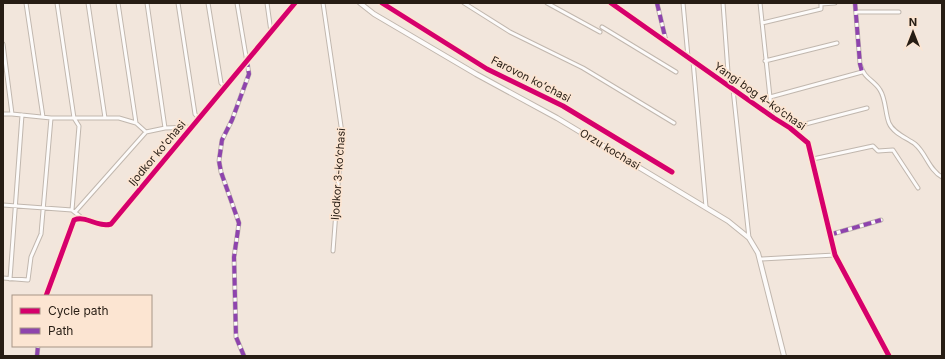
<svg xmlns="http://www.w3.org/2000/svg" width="945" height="359" font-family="Inter,sans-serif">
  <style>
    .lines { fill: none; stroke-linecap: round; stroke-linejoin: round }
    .street-casing { stroke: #c1b7ae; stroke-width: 5 }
    .secondary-casing { stroke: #c1b7ae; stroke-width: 6 }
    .street { stroke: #fdfbfa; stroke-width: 3 }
    .secondary { stroke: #fdfbfa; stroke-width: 4 }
    .quiet { stroke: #8e44ad; stroke-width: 4; stroke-dasharray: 8 4; stroke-linecap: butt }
    .cycleway-casing { stroke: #fce5d2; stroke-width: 8 }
    .cycleway { stroke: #d6006c; stroke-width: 5 }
    .labels { text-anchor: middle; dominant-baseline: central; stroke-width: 3.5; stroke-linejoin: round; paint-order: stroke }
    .street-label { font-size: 11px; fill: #271d14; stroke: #fce5d2 }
  </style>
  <rect width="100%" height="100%" fill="#f2e6dc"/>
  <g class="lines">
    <defs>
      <path id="street" d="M26 3 43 117
        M57 3 74 118 79 126 72 210 82 218
        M88 3 105 118
        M118 3 136 123
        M147 3 165 128
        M178 3 195 114 199 119
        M208 3 221 83 225 87
        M237 3 249 74 232 120 222 140 219 161 221 172 239 223 234 257 236 337 244 356
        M267 3 271 32
        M323 3 342 133 333 251
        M382 3 487 69 563 106 672 172
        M464 3 510 32 583 68 674 123
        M547 3 600 32
        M611 3 774 118 790 128 808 143 835 255 889 356
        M657 3 666 41
        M683 3 688 57
        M723 3 729 86
        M760 3 772 116
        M855 3 860 64C864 79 874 80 880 90 886 99 885 113 889 123 893 133 907 138 915 144 926 153 929 170 942 177
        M856 12H899
        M762 23 821 9V4L835 3
        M602 27 676 72
        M3 44 12 114
        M693 61 706 207
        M765 61 837 43
        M733 89 749 238
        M770 97 862 72
        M3 114H12L51 118H119L136 123 146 132 165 128 192 127
        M790 128 867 108
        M813 159 873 146 878 151 893 150 918 188
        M3 205 72 210
        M75 212 146 132
        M829 235 881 220
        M760 259 835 255
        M3 278 28 280 31 257 41 234 51 118
        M10 279 22 115
        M46 296 74 220C86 215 98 228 111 224L295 3
        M37 356 38 346"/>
      <path id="secondary" d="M360 3 374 14 476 74 557 118 728 221 749 238 758 253 784 356"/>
    </defs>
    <use href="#street" class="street-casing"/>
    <use href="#secondary" class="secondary-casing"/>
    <use href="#street" class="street"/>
    <use href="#secondary" class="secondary"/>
    <path class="quiet" d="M657 3 666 41
      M855 3 860 64 862 72
      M829 235 881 220
      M37 356 38 346
      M244 356 236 337 234 257 239 223 221 172 219 161 222 140 232 120 249 74 247 62"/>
    <defs>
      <path id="cycleway" d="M382 3 487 69 563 106 672 172
        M611 3 774 118 790 128 808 143 835 255 889 356
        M46 296 74 220C86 215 98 228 111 224L295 3"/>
    </defs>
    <use href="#cycleway" class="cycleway-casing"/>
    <use href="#cycleway" class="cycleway"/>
  </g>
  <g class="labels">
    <g class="street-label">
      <text transform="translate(531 79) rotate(27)">Farovon koʻchasi</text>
      <text transform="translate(760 96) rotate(35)">Yangi bog 4-koʼchasi</text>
      <text transform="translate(610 149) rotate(31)">Orzu kochasi</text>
      <text transform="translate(157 153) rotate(-50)">Ijodkor koʻchasi</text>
      <text transform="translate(338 174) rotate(-86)">Ijodkor 3-koʼchasi</text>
    </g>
  </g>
  <rect width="945" height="359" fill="none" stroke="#271d14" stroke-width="8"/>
  <rect x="12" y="295" width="140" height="52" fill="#fce5d2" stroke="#a79586"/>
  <rect x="20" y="308" width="20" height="6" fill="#d6006c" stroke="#a79586"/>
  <text x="48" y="315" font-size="12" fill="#271d14">Cycle path</text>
  <rect x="20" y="328" width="20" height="6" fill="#8e44ad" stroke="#a79586"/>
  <text x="48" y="335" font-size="12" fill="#271d14">Path</text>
  <g transform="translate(913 32)" stroke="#fce5d2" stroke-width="3" paint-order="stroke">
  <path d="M0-3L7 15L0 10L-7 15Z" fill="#271d14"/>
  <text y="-6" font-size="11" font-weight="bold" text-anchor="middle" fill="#271d14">N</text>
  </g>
</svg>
